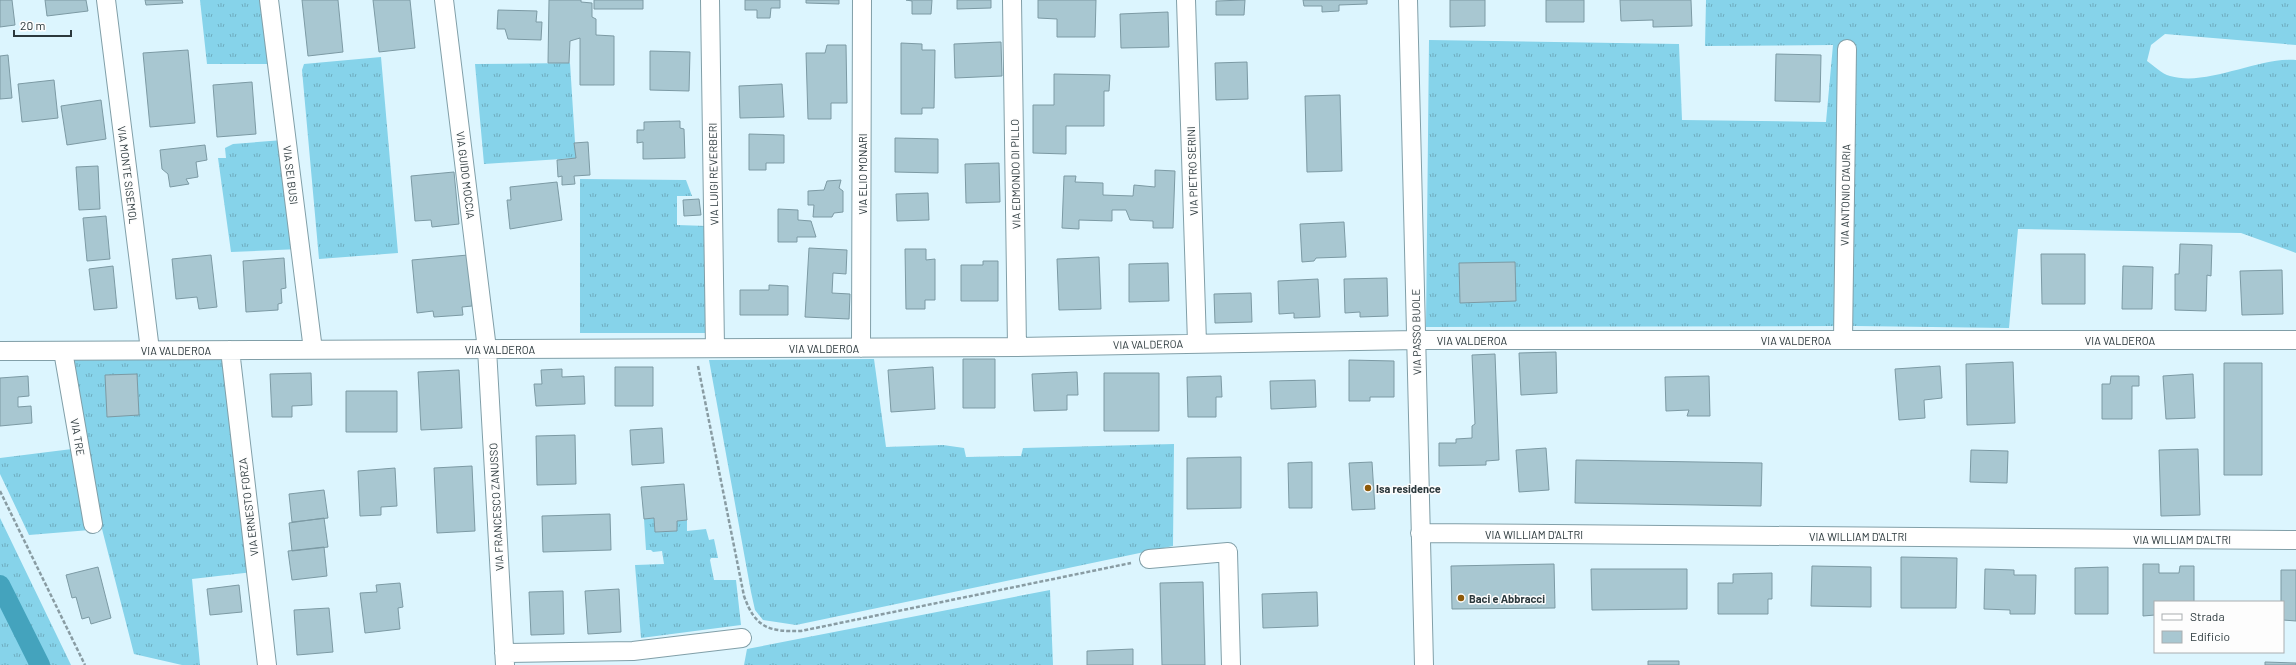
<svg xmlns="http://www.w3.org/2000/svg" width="2296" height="665" font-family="Barlow,sans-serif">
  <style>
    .grass { fill: url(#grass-tufts) }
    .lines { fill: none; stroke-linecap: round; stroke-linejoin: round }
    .canal { stroke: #44a3bd; stroke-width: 20 }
    .building { fill: #a8c7d1; stroke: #7c9aa4 }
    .street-casing { stroke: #819fa8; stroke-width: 20 }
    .path { stroke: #899ca3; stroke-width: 2.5; stroke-dasharray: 4 2; stroke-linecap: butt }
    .street { stroke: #fff; stroke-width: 18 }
    .poi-dot { fill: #8e5a0a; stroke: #fdfdfd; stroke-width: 1.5 }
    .labels { text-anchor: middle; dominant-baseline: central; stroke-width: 3; stroke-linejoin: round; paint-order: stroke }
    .street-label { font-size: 11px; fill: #2b383c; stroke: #fdfdfd }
    .poi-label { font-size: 11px; font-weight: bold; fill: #2b383c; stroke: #fdfdfd; text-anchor: start }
  </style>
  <defs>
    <pattern id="grass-tufts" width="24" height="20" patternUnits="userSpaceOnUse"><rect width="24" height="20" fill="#86d3ea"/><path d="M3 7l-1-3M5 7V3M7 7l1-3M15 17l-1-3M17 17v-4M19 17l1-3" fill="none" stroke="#6eacbf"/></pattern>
  </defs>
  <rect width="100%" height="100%" fill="#dcf5fe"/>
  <path class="grass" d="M200 0H272L273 64H207Z
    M1706 0H2296V45L2165 34 2151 45 2147 61C2153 65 2162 74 2170 76 2207 87 2258 57 2296 60V253L2241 233 2018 229 2009 328 1855 326 1426 327 1429 40 1679 44 1682 120 1826 122 1833 45 1705 46Z
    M381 57 398 253 319 259 302 70 304 64Z
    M570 63 576 158 484 164 475 64Z
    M283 140 300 249 231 252 218 158H226L225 148 233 144Z
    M580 179 686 180 692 196H677V225L707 226 706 333H580Z
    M228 352 253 572 192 579 200 665H182L134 654 102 529 29 535 0 474V458L72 449 58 357Z
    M874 359 886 447 943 445 964 448 966 457 1021 456 1023 448 1174 444 1173 546 796 625 763 620 755 610 751 592 709 360Z
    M0 518 71 665H0Z
    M654 518 655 532 677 531V521L687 520V531L706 529 709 540 714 539 718 558H711L710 560 714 580H736L741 625 641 638 635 565 664 564 662 551 653 552 651 550H646L644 519Z
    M1050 590 1053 665H744L747 649Z"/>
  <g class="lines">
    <path class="canal" d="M0 585 40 665"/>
  </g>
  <path class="building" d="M0 0H12L15 25 0 27Z
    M45 0H86L88 11 47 16Z
    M145 0H182L183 3 146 5Z
    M302 0H338L343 52 308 56Z
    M373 0H410L415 48 379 52Z
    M549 0H581V2L592 3V17L596 19V35L614 36V85H580V38L570 41 569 63H548Z
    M594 0H643V9H594Z
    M745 0H780V8H771L770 18H757V10H745Z
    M806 0H839V4L806 3Z
    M906 0H932L931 14H912V1Z
    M957 0H991V8L957 9Z
    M1038 0H1096L1095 37H1057V19L1038 18Z
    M1245 0 1244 15H1216V1Z
    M1303 0H1367V4L1339 5V11L1322 12V6H1304Z
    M1450 0H1485V26L1450 27Z
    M1546 0H1584V22H1546Z
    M1620 0H1691L1692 26 1653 27V20L1621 21Z
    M498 10 537 11 536 22H542L541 40 508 39 505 29H497Z
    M1168 12 1169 47 1121 48 1120 14Z
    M1001 42 1002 76 955 78 954 44Z
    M901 43 922 44V50H935L934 108H922V114H901Z
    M827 45H846L847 103H831V119H808L806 53H825Z
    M188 50 195 123 150 127 143 53Z
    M650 51 690 52 689 91 650 90Z
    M1776 54 1821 55 1820 102 1775 101Z
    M8 55 12 98 0 99V56Z
    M1247 62 1248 99 1216 100 1215 63Z
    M1054 74 1110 75 1109 91H1104V126H1066V154L1033 153V105H1054Z
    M54 80 58 118 22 122 18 84Z
    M252 82 256 134 217 137 213 85Z
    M782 84 784 117 740 118 739 86Z
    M1340 95 1342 171 1307 172 1305 96Z
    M101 100 106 139 67 145 61 106Z
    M680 121V128L684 129 685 158 643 159V142L637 143V130H644V122Z
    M749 134 784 135V163H766V170H749Z
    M895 138 938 139V173L895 172Z
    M588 142 590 175 574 176 575 184 562 185V176L558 177 557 160 576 158 574 143Z
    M205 145 207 160 196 162 198 177 186 179 189 184 170 187 168 174 162 169 160 150Z
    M999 163 1000 202 966 203 965 164Z
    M98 166 100 209 79 210 76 167Z
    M1155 170 1175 171 1173 228H1153V221L1130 220 1126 210H1112V221L1079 220V229L1062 228 1064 176H1076L1075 182 1103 183V195L1133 196 1134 185 1155 187Z
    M454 172 459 224 432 227 431 220 415 221 411 176Z
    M841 180 839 188 843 191V212L834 213 832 217H813L814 205H808V191L824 190 827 181Z
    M557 182 562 220 510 229 507 200H511L510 187Z
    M928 193 929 220 897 221 896 194Z
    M699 199 701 215 684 216 683 200Z
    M778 209 798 210V220L811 221 816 237H797V242H778Z
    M106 216 110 259 87 261 83 218Z
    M1344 222 1346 257 1316 258 1314 261 1302 262 1300 224Z
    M2180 244 2212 245 2211 276 2207 275 2206 311 2175 310V274H2179Z
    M809 248 847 250 846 274 833 273 832 293 850 294 849 319 805 317Z
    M905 249H926V260L935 259V300H925V309H906Z
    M2041 254H2085V304H2042Z
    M211 255 217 307 199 309 197 297 176 299 172 259Z
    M468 255 472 306 462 307 463 315 434 317 433 311 417 313 412 260Z
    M1099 257 1101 309 1059 310 1057 259Z
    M284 258 286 288 281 289 282 303 278 304V310L246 312 243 261Z
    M983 261H998V301H961V265H983Z
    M1515 262 1516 301 1460 303 1459 263Z
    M1168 263 1169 301 1129 302V264Z
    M113 266 117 308 94 310 89 269Z
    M2123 266 2153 267 2152 309H2122Z
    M2282 270 2283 314 2242 315 2240 271Z
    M1387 278 1388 316 1360 317V312L1345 313 1344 279Z
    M1318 279 1320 317 1294 318V313L1279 314 1278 281Z
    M769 285 788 286V315H740V290H769Z
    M1251 293 1252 322 1215 323 1214 294Z
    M1556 352 1557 393 1521 395 1519 353Z
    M1495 354 1499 460 1486 461V465L1439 466V443H1456V439L1472 438V426L1475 424 1472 355Z
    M963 359H995V408H963Z
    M1349 360 1394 361V397H1370V401H1349Z
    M2013 362 2015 423 1967 425 1966 364Z
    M2224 363H2262V475H2224Z
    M1940 366 1942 398 1924 400 1925 418 1899 420 1895 369Z
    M615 367H653V406H615Z
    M933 367 935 409 891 412 888 370Z
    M562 369V377L584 376 585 404 536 406 534 384H542L541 370Z
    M459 370 462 428 421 430 418 372Z
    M1077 372 1078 395H1067V410L1034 411 1032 374Z
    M311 373 312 405 292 406V417H272L270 374Z
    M1104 373H1159V431H1104Z
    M137 374 139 415 107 417 105 375Z
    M2193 374 2195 418 2166 419 2163 376Z
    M28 376 29 396 18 397V407L31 406 32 423 0 426V378Z
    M1221 376 1222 397H1216V417H1188L1187 377Z
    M1709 376 1710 416H1687L1689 410 1666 411 1665 377Z
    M2111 376H2139V386H2132V419H2102V384H2110Z
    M1315 380 1316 407 1271 409 1270 381Z
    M346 391H397V432H346Z
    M662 428 664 463 632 465 630 430Z
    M575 435 576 484 537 485 536 436Z
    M1546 448 1549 490 1519 492 1516 450Z
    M2198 449 2200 515 2161 516 2159 450Z
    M1971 450 2008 451 2007 483 1970 482Z
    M1241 457V508L1187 509V458Z
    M1576 460 1762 463 1761 506 1575 503Z
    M1312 462V508H1289L1288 463Z
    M1372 462 1375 509 1352 510 1349 463Z
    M472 466 475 531 437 533 434 468Z
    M395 468 397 506 381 507V515L360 516 358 471Z
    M684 484 687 520 677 521V531L655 532 654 518 644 519 641 487Z
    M324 490 328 518 292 522 289 494Z
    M610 514 611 550 543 552 542 516Z
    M324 518 328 547 292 551 289 523Z
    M324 547 327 576 292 580 288 551Z
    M1901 557 1957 558 1956 608H1901Z
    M1554 564 1555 608 1452 609 1451 566Z
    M2143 564H2159V573H2179L2180 566H2194V602H2155V615L2143 616Z
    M1812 566 1871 567V607L1811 606Z
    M98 567 111 618 91 624 89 617 82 619 76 597 72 598 66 575Z
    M2108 567V614H2075V568Z
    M1591 569H1687V609L1592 610Z
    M1985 569 2014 570V575H2036L2035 614H2010V610L1984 609Z
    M2281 570H2296V621L2283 620V602H2281Z
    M1772 573V599H1768V614H1718V583H1733V574Z
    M1203 582 1205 665H1162L1160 583Z
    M400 583 403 607 398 608 400 629 365 633 360 593 377 592 376 585Z
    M239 585 242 612 210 615 207 589Z
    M619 589 621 632 588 634 585 591Z
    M563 591 564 634 531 635 529 592Z
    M1317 592 1318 626 1263 628 1262 594Z
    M329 608 333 652 297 655 294 610Z
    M1133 649V665H1087V651Z
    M1648 661H1679V665H1648Z
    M2265 662 2296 663V665H2265Z"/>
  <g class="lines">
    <defs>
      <path id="street" d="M106 0 150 350
        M269 0 313 350
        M444 0 487 349 505 665
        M710 0 715 348
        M1012 0 1017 347
        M1186 0 1197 343
        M1408 0 1424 665
        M1843 340 1847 49
        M861 348 862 0
        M230 350 267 665
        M0 351 1017 347 1417 340H2296
        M63 351 93 524
        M1420 533 2296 540
        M1149 559 1228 552 1231 665
        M504 653 633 651 742 638"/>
    </defs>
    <use href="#street" class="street-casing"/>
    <path class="path" d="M698 366 744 596C755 627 768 632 801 631L1131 563
      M0 491 85 665"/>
    <use href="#street" class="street"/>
  </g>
  <g class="poi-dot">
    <circle cx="1368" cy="488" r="4"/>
    <circle cx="1461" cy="598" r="4"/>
  </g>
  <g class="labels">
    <g class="street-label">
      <text transform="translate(1192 171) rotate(-92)">VIA PIETRO SERINI</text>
      <text transform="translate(713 174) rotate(-91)">VIA LUIGI REVERBERI</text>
      <text transform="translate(862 174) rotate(-90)">VIA ELIO MONARI</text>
      <text transform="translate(1015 174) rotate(-91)">VIA EDMONDO DI PILLO</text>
      <text transform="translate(128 175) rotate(83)">VIA MONTE SISEMOL</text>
      <text transform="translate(291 175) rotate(83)">VIA SEI BUSI</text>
      <text transform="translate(466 175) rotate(83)">VIA GUIDO MOCCIA</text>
      <text transform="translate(1845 195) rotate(-89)">VIA ANTONIO D'AURIA</text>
      <text transform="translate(1416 332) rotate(-91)">VIA PASSO BUOLE</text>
      <text x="1472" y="340">VIA VALDEROA</text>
      <text x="1796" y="340">VIA VALDEROA</text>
      <text x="2120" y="340">VIA VALDEROA</text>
      <text transform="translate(1148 344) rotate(-1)">VIA VALDEROA</text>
      <text x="824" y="348">VIA VALDEROA</text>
      <text x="500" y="349">VIA VALDEROA</text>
      <text x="176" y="350">VIA VALDEROA</text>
      <text transform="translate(78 437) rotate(80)">VIA TRE</text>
      <text transform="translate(248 507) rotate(-97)">VIA ERNESTO FORZA</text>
      <text transform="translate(496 507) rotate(-93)">VIA FRANCESCO ZANUSSO</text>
      <text x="1534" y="534">VIA WILLIAM D'ALTRI</text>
      <text x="1858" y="536">VIA WILLIAM D'ALTRI</text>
      <text x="2182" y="539">VIA WILLIAM D'ALTRI</text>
    </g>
    <g class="poi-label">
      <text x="1376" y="488">Isa residence</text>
      <text x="1469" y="598">Baci e Abbracci</text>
    </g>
  </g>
  <rect x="2154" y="601" width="130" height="52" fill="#fdfdfd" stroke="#a9aeb0"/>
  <rect x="2162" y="614" width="20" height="6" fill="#ffffff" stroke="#a9aeb0"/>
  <text x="2190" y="621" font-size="12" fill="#2b383c">Strada</text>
  <rect x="2162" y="631" width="20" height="12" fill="#a8c7d1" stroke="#a9aeb0"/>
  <text x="2190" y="641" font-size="12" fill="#2b383c">Edificio</text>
  <path d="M14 30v6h57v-6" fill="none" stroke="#2b383c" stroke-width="2"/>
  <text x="20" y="30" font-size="12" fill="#2b383c" stroke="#fdfdfd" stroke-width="3" paint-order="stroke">20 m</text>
</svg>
